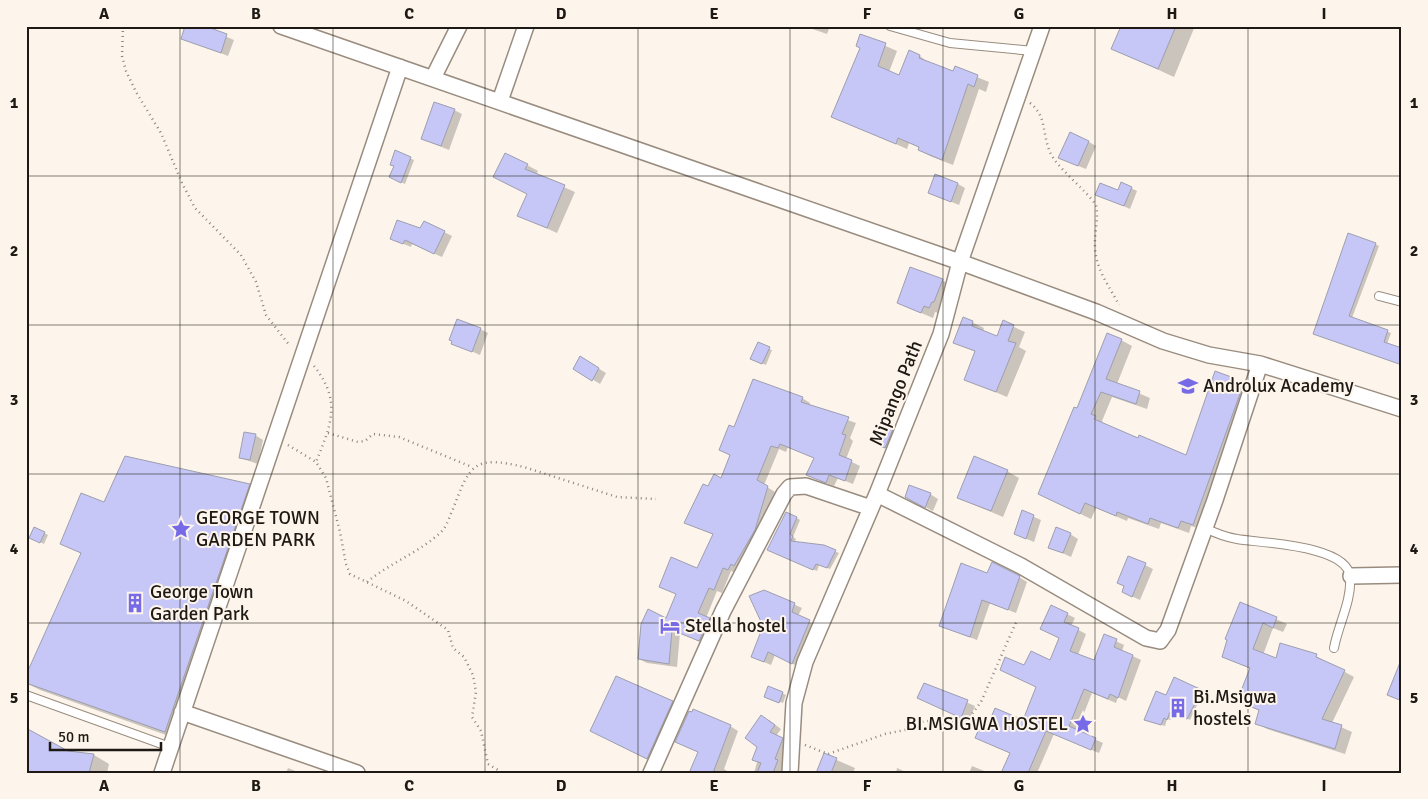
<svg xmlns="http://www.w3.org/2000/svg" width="1428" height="799" font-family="Signika,sans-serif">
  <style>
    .shadow { fill: #0003 }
    .building { fill: #c6c7f6; stroke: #9d9eaf }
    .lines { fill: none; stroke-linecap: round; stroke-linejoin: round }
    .service-casing { stroke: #998c7f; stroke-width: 10 }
    .minor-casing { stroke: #998c7f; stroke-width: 18 }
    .path { stroke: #8b857e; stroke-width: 2.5; stroke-dasharray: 1 4; stroke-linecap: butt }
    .service { stroke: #fff; stroke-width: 8 }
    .minor { stroke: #fff; stroke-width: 15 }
    .grid { fill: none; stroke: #1e1914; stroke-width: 1; stroke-opacity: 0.55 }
    .labels { text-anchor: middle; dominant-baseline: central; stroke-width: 4; stroke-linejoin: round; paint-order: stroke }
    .poi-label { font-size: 19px; fill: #1e1914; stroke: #fdf5ec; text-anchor: start }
    .street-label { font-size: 19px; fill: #1e1914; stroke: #fdf5ec }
    .neatline { fill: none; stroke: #1e1914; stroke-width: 2 }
    .grid-label { font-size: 16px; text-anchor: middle; font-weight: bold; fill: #1e1914 }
  </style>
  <rect width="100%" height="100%" fill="#fdf5ec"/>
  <path class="shadow" d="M201 26 234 40 228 56 182 38Z
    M804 26H830L827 34Z
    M1122 26H1195L1174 77 1113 49Z
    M861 35 897 51 889 72 900 77 920 56 930 64 953 73 955 68 989 82 986 92 979 89 953 165 930 156 919 150 920 148 909 143 907 149 833 116 862 48Z
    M454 110 462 114 449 150 422 139Z
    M1089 142 1096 146 1086 169 1068 162Z
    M395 152 414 160 405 184 394 179Z
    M527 165 538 171 536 175 575 192 557 233 519 216 528 194 505 183Z
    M958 184 965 188 959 205 930 193Z
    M1131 188 1137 191 1130 209 1097 194Z
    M421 230 444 232 452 236 442 257 412 244 411 247 399 242Z
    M1375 244 1379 246 1352 318 1391 333 1387 344 1402 350V365L1318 335Z
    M942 280 954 287 941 314 935 312 933 318 898 303Z
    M963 318 984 328 983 331 997 337 1003 322 1025 332 1019 347 1026 351 1007 397 965 379 976 352 955 342Z
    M480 329 488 333 480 355 453 343Z
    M1121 340 1132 346 1117 384 1150 398 1147 409 1112 397 1102 421 1105 425 1138 440 1187 457 1216 373 1245 385 1242 393 1251 398 1204 530 1191 526 1189 533 1161 523 1159 529 1128 518 1127 521 1096 508 1091 519 1039 494 1078 410Z
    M769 349 772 350 766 365 755 360Z
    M581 358 606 373 600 384 574 368Z
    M802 398 810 403 809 406 856 423 850 438 853 441 846 459 860 466 853 484 838 478 834 486 816 479 815 458 788 447 786 452 779 449 764 485 775 492 762 534 736 573 731 571 722 593 717 591 706 618 717 624 707 645 680 633 677 667 647 663 639 659 698 570 714 535 686 523 709 487 722 480 732 456 720 450 735 429Z
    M892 430 896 432 889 449 882 447Z
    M255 435 263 440 258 464 240 458Z
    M1007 471 1019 478 1003 517 958 498Z
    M249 485 264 494 180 740 40 690 26 683 82 554 62 543 105 504Z
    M930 494 938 499 933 511 914 501Z
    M1023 512 1041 520 1034 542 1015 534Z
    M797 518 800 520 793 537 796 539 794 543 824 547 839 553 830 569 819 565 817 571 772 551Z
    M35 528 48 535 44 544 31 537Z
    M1070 534 1078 539 1071 557 1049 547Z
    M1129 557 1153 569 1140 600 1131 596 1125 587 1118 583Z
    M988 575 1019 577 1027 582 1016 613 990 603 977 640 940 626Z
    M764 591 802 608 798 616 817 626 799 667 775 655 771 665 752 657 765 626Z
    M1240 603 1287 624 1283 632 1273 628 1263 655 1277 660 1316 656 1354 677 1332 723 1352 732 1345 754 1267 729 1257 723 1260 711 1239 701 1251 669 1223 657Z
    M1067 614 1075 618 1071 626 1086 634 1078 655 1095 662 1105 636 1124 645 1122 651 1141 660 1126 701 1118 697 1116 703 1092 693 1077 731 1103 743 1099 753 1054 734 1037 773H1018L1011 753 987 729 1024 722 1038 687 1025 666 1051 662 1060 638 1050 633Z
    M1174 679 1205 693 1200 704 1198 703 1190 720 1173 712 1171 720 1167 719 1165 726 1149 721 1166 697Z
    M924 684 975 706 969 721 927 702Z
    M782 693 786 695 783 703 769 698Z
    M672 702 681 707 656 763 591 731Z
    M769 720 781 729 776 736 789 743 782 763 784 765 781 773H754Z
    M730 726 738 731 724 769 730 773H694Z
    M68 752 94 755 109 764 107 773H26Z
    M825 755 855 768 853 773H818Z
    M972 766 989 773H969Z
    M288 768 300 773H286Z
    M897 768 908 773H896Z"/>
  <path class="building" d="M185 26H205L227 34 221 53 181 39Z
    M1121 26H1176L1158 69 1111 49Z
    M860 34 886 43 878 66 899 75 909 50 920 55 919 58 953 71 955 66 978 75 974 87 968 84 942 160 918 150 919 147 898 138 896 144 831 117 860 48 856 46Z
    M434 102 455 109 441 146 421 139Z
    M1070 132 1089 141 1078 166 1058 158Z
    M395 150 411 157 401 183 389 177 394 166 390 165Z
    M505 153 528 164 525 169 565 185 547 228 517 216 527 194 493 177Z
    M935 174 958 183 951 202 928 193Z
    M1121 182 1132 187 1124 206 1095 195 1100 183 1118 190Z
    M397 220 420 228 424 221 445 231 434 254 405 240 403 244 390 239Z
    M1348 233 1376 243 1349 316 1388 330 1384 342 1402 348V365L1313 334Z
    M910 267 943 279 934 302H932L929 308 924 306 921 313 897 303Z
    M963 317 973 321 972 326 997 336 1003 320 1014 325 1008 341 1016 343 996 392 964 380 975 351 953 343Z
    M457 319 481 328 472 352 451 344 452 341 449 340Z
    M1107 333 1122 339 1106 379 1140 391 1136 404 1101 392 1091 414 1096 416 1094 419 1138 438 1139 435 1186 455 1215 371 1234 378 1231 387 1241 391 1193 525 1181 521 1178 528 1150 518 1148 524 1117 512 1116 516 1085 503 1080 514 1038 494 1074 407 1077 408Z
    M758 342 770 347 762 364 750 359Z
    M580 356 599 368 592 381 573 369Z
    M753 379 803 397 801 402 849 417 842 434 846 435 839 455 852 460 845 481 829 475 826 483 806 475 814 458 780 444 778 448 771 446 757 480 768 486 755 530 734 566 731 564 728 570 723 568 714 590 709 588 698 613 710 618 699 641 672 630 669 664 638 659 641 624 648 609 666 618 676 594 659 587 671 557 697 568 713 534 684 523 703 484 708 486 714 474 721 478 730 455 719 450 729 425 734 427Z
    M884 425 893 429 885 448 877 445Z
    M244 432 256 434 250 460 239 458Z
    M125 456 250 484 165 732 26 683V675L81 553 60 544 81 493 104 502Z
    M974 456 1008 470 991 511 957 498Z
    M909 485 931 493 925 508 905 497Z
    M1022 510 1034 515 1026 539 1014 534Z
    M786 512 797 517 790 534 793 536 791 541 824 545 836 550 827 568 816 564 813 570 767 550Z
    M34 527 45 532 40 543 29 538Z
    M1056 527 1071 533 1063 553 1048 548Z
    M1128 556 1146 563 1132 597 1122 592 1124 586 1117 583Z
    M992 562 1020 576 1008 610 982 600 970 637 939 626 961 563 987 573Z
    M764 590 795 603 792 612 810 620 792 664 768 652 764 662 751 657 763 626 749 596Z
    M1240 602 1277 617 1273 628 1263 623 1253 649 1276 658 1280 643 1317 654 1316 657 1345 670 1322 719 1342 725 1335 749 1255 724 1259 710 1237 701 1250 668 1222 657 1227 640 1225 639Z
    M1051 605 1068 613 1064 622 1079 628 1070 651 1094 660 1104 634 1117 639 1114 647 1133 655 1118 698 1110 694 1108 699 1084 689 1069 726 1096 738 1091 750 1046 731 1028 773H1001L1010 753 975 738 981 724 987 727 995 708 1023 720 1036 687 1000 670 1005 657 1024 665 1031 651 1050 660 1059 638 1040 629Z
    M1401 660H1402V701L1387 695Z
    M616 676 673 701 647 759 590 731Z
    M1174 677 1202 690 1187 719 1170 712 1167 720 1164 718 1161 725 1144 720 1156 691 1166 695Z
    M924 683 968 700 961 718 917 698Z
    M768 686 783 692 779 703 764 697Z
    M693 709 731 725 713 773H689L698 752 675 742 689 711 692 712Z
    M761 715 775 725 770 732 783 738 775 759 778 760 773 773H757L761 763 752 760 757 747 745 738Z
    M26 728 68 751 94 754 89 773H26Z
    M824 753 837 758 831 773H816Z"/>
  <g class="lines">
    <defs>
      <path id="service" d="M890 26 950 43 1033 51
        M1379 296 1402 302
        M1205 528C1215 533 1225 537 1237 539 1261 543 1348 545 1350 577 1352 601 1338 625 1334 648
        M26 695 170 747"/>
      <path id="minor" d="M281 26 960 262 1096 312 1163 341 1209 355 1260 364 1402 409
        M433 78 459 26
        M500 101 526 26
        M877 494 1021 566 1146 638 1160 641 1168 630 1215 500 1260 364
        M1351 576 1402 575
        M182 712 357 773
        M162 773 400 67
        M651 773 723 611 784 494 790 487 806 486 871 508
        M790 773 794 703 805 662 877 494 941 334 960 262 1042 26"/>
    </defs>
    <use href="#service" class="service-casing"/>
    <use href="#minor" class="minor-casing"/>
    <path class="path" d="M123 26 122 56 126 71 136 92 161 133 182 183 195 208 241 255 256 282 266 315 290 346
      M1030 103C1047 116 1042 134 1050 152 1056 167 1085 189 1096 205 1099 219 1094 233 1095 248 1096 270 1110 287 1119 305
      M314 366C342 401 331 425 316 462
      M328 433 358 442 365 441 373 434 399 437 472 467
      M288 445 316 462 326 478 340 532 346 564 350 574 406 601 448 630 453 648 464 657 473 675 476 692 472 717 481 731 488 764 503 773
      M367 582C390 563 418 553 440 533 447 527 449 517 453 509 470 464 474 455 524 467L617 497 656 499
      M805 745 828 754 885 734 910 729 921 722 944 719 959 723 966 722 981 702 1017 620"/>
    <use href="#service" class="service"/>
    <use href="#minor" class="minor"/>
  </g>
  <path class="grid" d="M180 26V773M333 26V773M485 26V773M638 26V773M790 26V773M943 26V773M1095 26V773M1248 26V773M26 176H1402M26 325H1402M26 474H1402M26 623H1402"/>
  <defs>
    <symbol id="school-bare" viewBox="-9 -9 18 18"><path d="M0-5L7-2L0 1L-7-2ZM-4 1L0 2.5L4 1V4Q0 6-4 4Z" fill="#776ae6" stroke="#fdf5ec" stroke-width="2.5" paint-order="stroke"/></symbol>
    <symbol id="sight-bare" viewBox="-9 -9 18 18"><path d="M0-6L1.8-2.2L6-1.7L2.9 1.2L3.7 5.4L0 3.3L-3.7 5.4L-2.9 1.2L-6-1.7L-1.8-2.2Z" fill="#776ae6" stroke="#fdf5ec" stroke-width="2.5" paint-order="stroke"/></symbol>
    <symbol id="building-bare" viewBox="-9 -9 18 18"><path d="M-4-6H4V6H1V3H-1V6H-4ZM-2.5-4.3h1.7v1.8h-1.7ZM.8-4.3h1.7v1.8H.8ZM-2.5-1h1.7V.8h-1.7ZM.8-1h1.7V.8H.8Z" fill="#776ae6" stroke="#fdf5ec" stroke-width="2.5" paint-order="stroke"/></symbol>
    <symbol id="hotel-bare" viewBox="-9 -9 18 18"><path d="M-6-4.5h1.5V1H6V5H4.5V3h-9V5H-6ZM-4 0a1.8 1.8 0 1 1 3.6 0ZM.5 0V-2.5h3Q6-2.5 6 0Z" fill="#776ae6" stroke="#fdf5ec" stroke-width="2.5" paint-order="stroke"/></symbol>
  </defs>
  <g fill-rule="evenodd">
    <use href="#school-bare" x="1174" y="372" width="28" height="28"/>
    <use href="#sight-bare" x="167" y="515" width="28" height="28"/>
    <use href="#building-bare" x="121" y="589" width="28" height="28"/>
    <use href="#hotel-bare" x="656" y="612" width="28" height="28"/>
    <use href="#building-bare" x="1164" y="694" width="28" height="28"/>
    <use href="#sight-bare" x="1069" y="710" width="28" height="28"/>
  </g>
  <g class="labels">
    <g class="poi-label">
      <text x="1203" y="386">Androlux Academy</text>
      <text x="196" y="518">GEORGE TOWN<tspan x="196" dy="22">GARDEN PARK</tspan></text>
      <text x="150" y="592">George Town<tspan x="150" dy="22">Garden Park</tspan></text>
      <text x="685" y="626">Stella hostel</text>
      <text x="1193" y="697">Bi.Msigwa<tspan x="1193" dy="22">hostels</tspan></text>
      <text x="1068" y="724" text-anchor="end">BI.MSIGWA HOSTEL</text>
    </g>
    <g class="street-label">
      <text transform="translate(896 393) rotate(-68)">Mipango Path</text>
    </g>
  </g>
  <rect width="1428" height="799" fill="none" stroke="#fdf5ec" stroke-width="55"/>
  <path d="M50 742v8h111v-8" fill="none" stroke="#1e1914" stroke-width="2.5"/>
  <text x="58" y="742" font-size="15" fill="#1e1914" stroke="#fdf5ec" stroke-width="4" paint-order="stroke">50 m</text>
  <rect x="28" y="28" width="1372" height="744" class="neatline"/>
  <g class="grid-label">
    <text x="104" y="19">A</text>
    <text x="256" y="19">B</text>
    <text x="409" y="19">C</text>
    <text x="561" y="19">D</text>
    <text x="714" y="19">E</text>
    <text x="867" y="19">F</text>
    <text x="1019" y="19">G</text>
    <text x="1172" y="19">H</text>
    <text x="1324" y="19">I</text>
    <text x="14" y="108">1</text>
    <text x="1414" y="108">1</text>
    <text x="14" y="256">2</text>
    <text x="1414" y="256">2</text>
    <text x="14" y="405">3</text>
    <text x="1414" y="405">3</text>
    <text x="14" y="554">4</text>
    <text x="1414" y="554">4</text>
    <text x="14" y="703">5</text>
    <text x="1414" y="703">5</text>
    <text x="104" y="791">A</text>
    <text x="256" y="791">B</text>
    <text x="409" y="791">C</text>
    <text x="561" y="791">D</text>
    <text x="714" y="791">E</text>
    <text x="867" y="791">F</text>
    <text x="1019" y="791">G</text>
    <text x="1172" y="791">H</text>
    <text x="1324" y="791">I</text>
  </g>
</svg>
